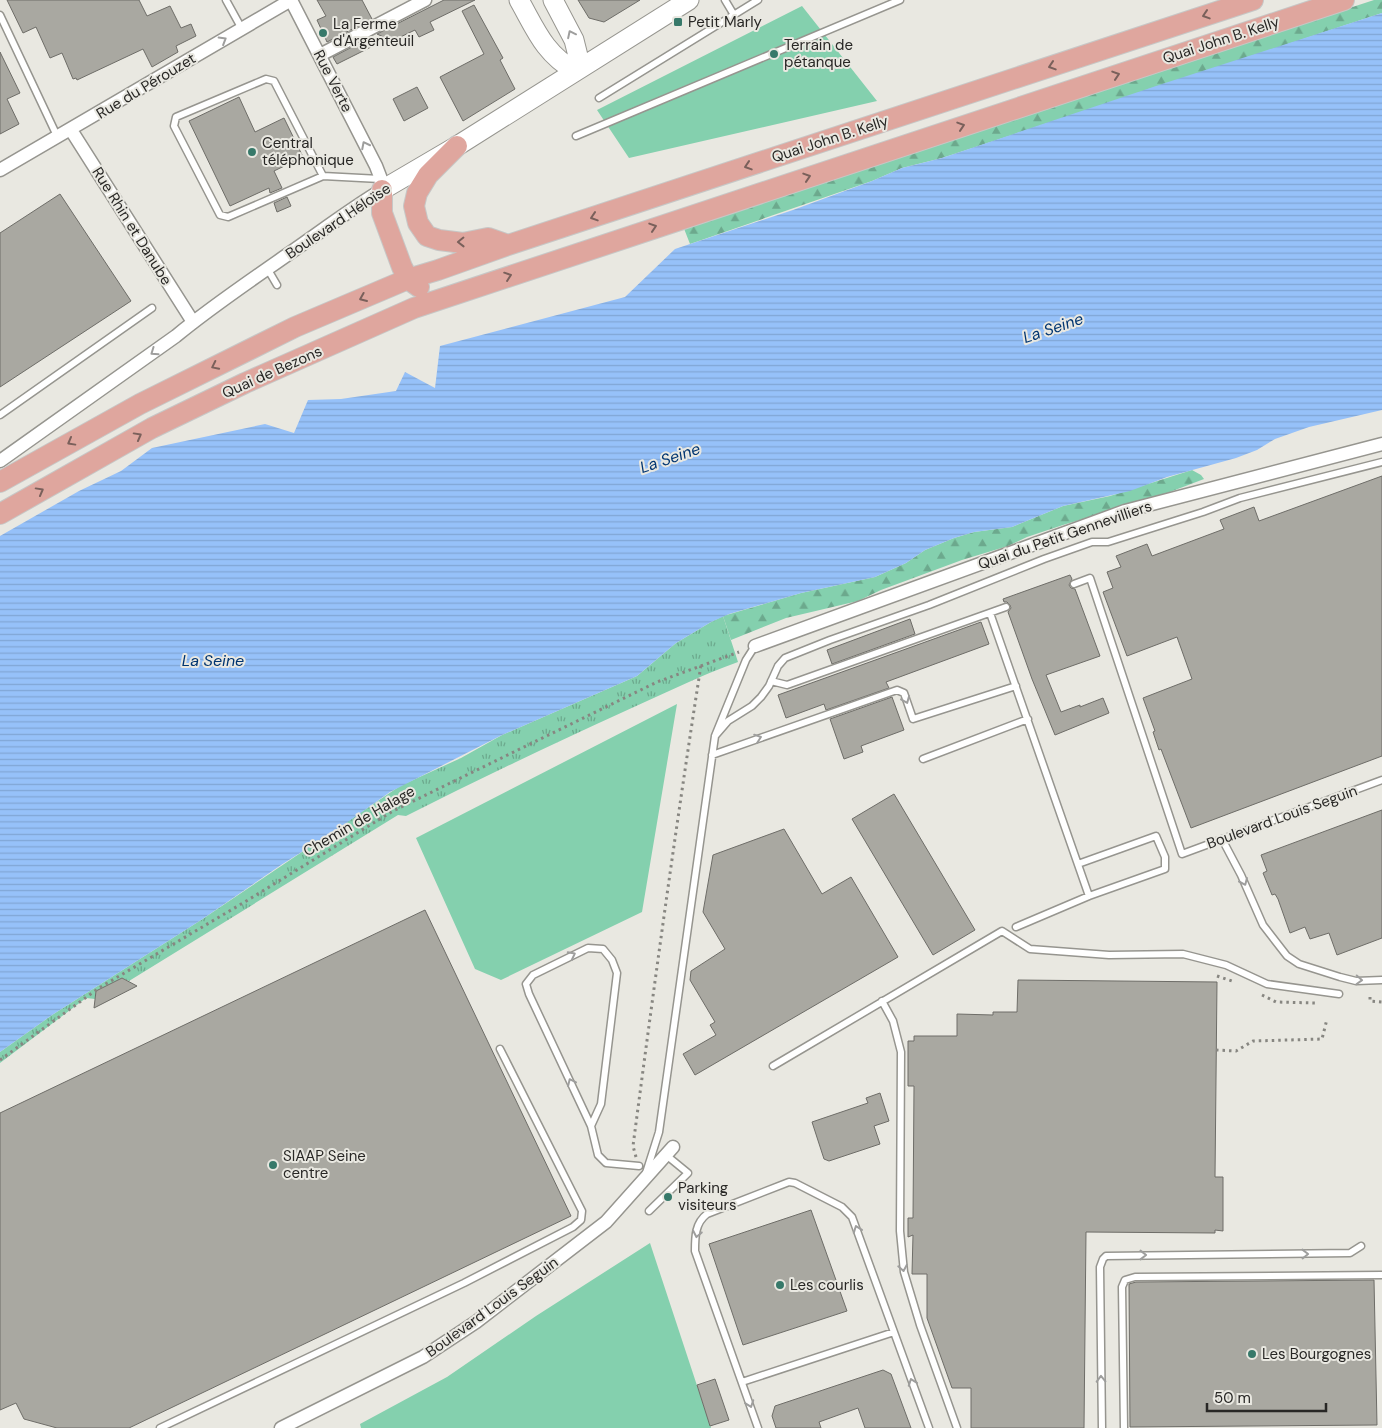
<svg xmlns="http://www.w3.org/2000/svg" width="1382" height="1428" font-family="'DM Sans',sans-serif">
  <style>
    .grass { fill: url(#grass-tufts) }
    .forest { fill: url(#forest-firs) }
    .garden { fill: #84d0ae }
    .water { fill: url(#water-rules) }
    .building { fill: #a9a8a1; stroke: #6e6d68 }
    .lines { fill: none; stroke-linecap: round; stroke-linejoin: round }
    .lane-casing { stroke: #96958f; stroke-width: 9 }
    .street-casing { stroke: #96958f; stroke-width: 15 }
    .secondary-casing { stroke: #96958f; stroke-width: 21 }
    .primary-casing { stroke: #c7c7c6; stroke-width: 22 }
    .path { stroke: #878681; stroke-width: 3; stroke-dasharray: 2.5 4; stroke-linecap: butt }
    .lane { stroke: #fff; stroke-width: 6 }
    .street { stroke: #fff; stroke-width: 12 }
    .secondary { stroke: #fff; stroke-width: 19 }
    .primary { stroke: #dfa69e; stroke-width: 20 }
    .oneway { stroke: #7a605b }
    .oneway2 { stroke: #9e9e9d }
    .poi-dot { fill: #37796a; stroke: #e9e8e1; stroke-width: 2 }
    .labels { text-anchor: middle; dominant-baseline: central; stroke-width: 4; stroke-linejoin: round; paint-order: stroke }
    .poi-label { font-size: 15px; fill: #282725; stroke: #e9e8e1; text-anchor: start }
    .street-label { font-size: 15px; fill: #282725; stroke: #e9e8e1 }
    .water-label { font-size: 16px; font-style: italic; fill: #003571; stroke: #e9e8e1 }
  </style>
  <defs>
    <pattern id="grass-tufts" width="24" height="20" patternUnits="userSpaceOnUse" patternTransform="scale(1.25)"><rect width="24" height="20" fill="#84d0ae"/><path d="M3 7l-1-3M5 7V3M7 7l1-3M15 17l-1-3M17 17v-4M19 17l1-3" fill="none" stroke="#6ca98d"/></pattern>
    <pattern id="forest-firs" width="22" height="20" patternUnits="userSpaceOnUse" patternTransform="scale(1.25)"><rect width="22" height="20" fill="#84d0ae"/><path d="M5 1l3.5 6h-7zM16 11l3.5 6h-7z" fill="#6ca98d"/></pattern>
    <pattern id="water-rules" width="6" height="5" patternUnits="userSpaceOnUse" patternTransform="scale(1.25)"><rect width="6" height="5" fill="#96c1f9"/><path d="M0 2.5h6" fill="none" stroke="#81a6d5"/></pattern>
  </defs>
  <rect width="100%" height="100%" fill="#e9e8e1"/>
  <path class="grass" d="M723 616 738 662C699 676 661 695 623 712 550 745 478 780 406 816L398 815 129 981 122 978 96 991 95 999 86 998 0 1063V1052L52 1015 201 920 400 786 461 758 502 735 637 676 676 643 711 622Z"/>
  <path class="forest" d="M1374 0H1382V13L942 158 902 168 872 181 690 244 683 226Z
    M1192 470 1201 475 1204 479 1162 495 1063 525 1027 537 1008 546 962 560 881 590 858 601 786 618 731 640 723 616 801 593 875 577 906 563 925 550 954 538 974 532 1012 527 1063 506 1110 496Z"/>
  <path class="garden" d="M802 6 877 101 629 158 597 110Z
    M677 704 642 912 501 980 475 969 416 838Z
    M650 1243 711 1428H361L360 1424 447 1377 536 1316Z"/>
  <path class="water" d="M1382 13V410L1309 427 1275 439 1257 450 1236 458 1167 477 1130 491 1063 506 1012 527 974 532 954 538 925 550 906 563 875 577 801 593 729 614 711 622 676 643 637 676 502 735 390 792 335 831 281 865 201 920 52 1015 0 1052V536L79 491 121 471 152 448 265 424 294 433 308 400 341 399 396 391 405 372 435 388 440 346 625 297 675 249 793 210 872 181 902 168 942 158 1159 85Z"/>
  <path class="building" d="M7 0H139L147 16 170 6 181 28 191 24 196 36 176 46 178 52 152 67 143 49 77 80 76 78 73 79 62 53 50 58 36 27 23 33Z
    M317 0H362L372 19 327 42 317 20 326 16Z
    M444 0H475L430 22 434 30 419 37 415 30 392 41 377 34Z
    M578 0H640L604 22 589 18Z
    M474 5 503 58 500 60 515 89 463 121 440 77 484 54 462 11Z
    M367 39 371 47 337 64 334 59 333 57Z
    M0 52 20 93 7 99 19 124 0 134Z
    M417 87 428 108 404 121 393 99Z
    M239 97 255 132 284 118 303 157 274 171 282 188 270 193 269 188 230 206 189 121Z
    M60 194 131 301 0 387V233Z
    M287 197 291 206 277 212 274 203Z
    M1382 476V756L1191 828 1161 749 1159 750 1153 732 1155 731 1143 698 1192 679 1177 637 1127 656 1103 592 1113 588 1107 572 1121 567 1116 556 1147 544 1152 556 1224 529 1220 520 1254 507 1259 521Z
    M1070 575 1072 579 1069 585 1071 588 1075 589 1100 656 1046 675 1061 712 1080 705V707L1103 698 1109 713 1055 735 1032 679 1008 612 1011 608 1010 605 1007 602H1004L1003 599Z
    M910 619 915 634 832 664 827 650Z
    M981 622 989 644 886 682 889 688 826 710 824 704 786 718 778 695Z
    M892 697 904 730 861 746 863 752 844 759 830 719Z
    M894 794 975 930 933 955 852 819Z
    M1382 810V938L1337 955 1329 933 1310 939 1305 927 1290 933 1278 899 1275 894 1272 895 1263 873 1267 871 1261 855Z
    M784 829 822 894 851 877 898 957 695 1075 683 1054 716 1035 710 1025 715 1022 690 980 691 971 725 949 703 912 713 855Z
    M425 910 571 1216 129 1428H57L24 1419 16 1403 0 1410V1113Z
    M122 978 137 986 94 1008 96 991Z
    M1018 980 1217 982 1215 1177H1223V1231L1215 1230V1233L1086 1232 1084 1428H971V1388H952L927 1318V1274H912L913 1235 908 1237V1218H913L914 1086H908V1041H914V1036H957V1014L993 1015V1012H1017Z
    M880 1093 889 1121 874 1126 880 1144 829 1161 824 1159 812 1122 868 1103 866 1098Z
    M811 1210 847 1311 743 1345 709 1244Z
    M1374 1280 1377 1425 1130 1427 1129 1284 1136 1282Z
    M883 1370 891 1374 911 1428H865L858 1408 819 1422 821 1428H776L772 1416 775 1406Z
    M715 1379 729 1420 710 1426 697 1385Z"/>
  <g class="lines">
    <defs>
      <path id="lane" d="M226 0 242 29
        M725 0 734 15
        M0 15 58 138
        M599 98 758 0
        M576 136 900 0
        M323 176 274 81 266 79 176 117 174 126 220 215 228 217 323 176 380 179
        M267 268 277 285
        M0 415 152 308
        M1074 584 1090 578 1182 854 1382 780
        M990 613 1089 896
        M771 681 787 685 1006 607
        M715 736 728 721 752 706 761 697 769 686 778 666 785 658 830 640 929 605 1044 559 1092 542H1108L1203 512 1240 498 1382 462
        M712 755 897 690 904 693 913 719 1016 686
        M923 759 1028 719
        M1222 839 1241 875 1263 925 1287 956 1299 964 1340 977 1356 981 1382 980
        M1016 927 1089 896 1165 869V857L1156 836 1078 864
        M882 1001 893 1021 901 1052 900 1231 904 1272 920 1325 957 1428
        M773 1066 1002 931 1030 949 1109 955 1183 954 1226 965 1267 984 1339 994
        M591 1126 601 1104 617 973 612 960 603 949 588 948 533 975 526 984 529 994 591 1126 598 1155 606 1163 639 1166
        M646 1173 659 1132 715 736 746 660 755 646
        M649 1211 688 1173 666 1155
        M742 1382 894 1332
        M160 1428 464 1283 573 1227 581 1220 582 1211 500 1049
        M758 1428 695 1251C695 1237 695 1223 707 1214L789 1182 795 1183 842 1207 852 1217 929 1428
        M1102 1428 1100 1267 1103 1259 1106 1256 1350 1253 1361 1246
        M1124 1428 1122 1287 1125 1280 1135 1277 1382 1275"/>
      <path id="street" d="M320 55 425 0
        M71 130 193 322
        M0 170 291 0
        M0 461 176 336C211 307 250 281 287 255 319 233 349 210 382 190L381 179 376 166 291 0
        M755 646 1125 511 1382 444
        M281 1428 423 1357 476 1322 606 1222 673 1147"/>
      <path id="secondary" d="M519 0C536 30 544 53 575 71
        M553 0 574 40 578 56 575 71
        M382 190 457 146 689 0"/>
      <path id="primary" d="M457 146 428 175 417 193 414 206 418 223 427 236 439 240 463 243 488 238 508 245
        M382 190V213L402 267 408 279 419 287
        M0 482 140 404 295 327 408 279 438 270 508 245 1253 0
        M0 514 152 428 245 383 414 308 1344 0"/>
    </defs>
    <use href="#lane" class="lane-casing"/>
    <use href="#street" class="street-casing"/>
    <use href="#secondary" class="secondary-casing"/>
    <use href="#primary" class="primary-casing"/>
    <path class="path" d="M1217 976 1232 981
      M1262 995 1276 1002 1315 1003
      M1370 997V1001L1382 1002
      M1216 1050 1236 1051 1253 1041 1322 1039 1327 1019
      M0 1060 99 988 248 900 393 811 657 682 739 652
      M636 1157 633 1146C654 986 676 825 701 665"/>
    <use href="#lane" class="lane"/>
    <use href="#street" class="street"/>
    <use href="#secondary" class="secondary"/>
    <use href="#primary" class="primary"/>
  </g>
  <defs><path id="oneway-chevron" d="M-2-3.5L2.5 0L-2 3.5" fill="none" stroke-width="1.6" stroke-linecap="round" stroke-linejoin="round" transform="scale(1.25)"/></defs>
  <g class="oneway">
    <use href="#oneway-chevron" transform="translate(1206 15) rotate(162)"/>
    <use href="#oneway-chevron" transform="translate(1052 66) rotate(162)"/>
    <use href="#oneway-chevron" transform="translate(1116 75) rotate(-18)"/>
    <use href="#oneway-chevron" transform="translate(961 126) rotate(-18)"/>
    <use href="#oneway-chevron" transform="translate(748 166) rotate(162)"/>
    <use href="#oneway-chevron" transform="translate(807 177) rotate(-18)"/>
    <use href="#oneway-chevron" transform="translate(594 217) rotate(162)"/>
    <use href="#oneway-chevron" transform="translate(653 227) rotate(-18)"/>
    <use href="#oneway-chevron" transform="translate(461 242) rotate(179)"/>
    <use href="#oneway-chevron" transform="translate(508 276) rotate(-19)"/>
    <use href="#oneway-chevron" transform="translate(363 298) rotate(157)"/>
    <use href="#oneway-chevron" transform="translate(215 366) rotate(154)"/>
    <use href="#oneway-chevron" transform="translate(138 436) rotate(-29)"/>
    <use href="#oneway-chevron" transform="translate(71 442) rotate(151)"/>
    <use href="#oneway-chevron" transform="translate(40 491) rotate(-29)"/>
  </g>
  <g class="oneway2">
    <use href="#oneway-chevron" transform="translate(571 34) rotate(-116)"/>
    <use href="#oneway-chevron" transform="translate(223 40) rotate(-31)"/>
    <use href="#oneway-chevron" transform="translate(365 145) rotate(-117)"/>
    <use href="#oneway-chevron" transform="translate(154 352) rotate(145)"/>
    <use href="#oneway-chevron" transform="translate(906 700) rotate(68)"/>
    <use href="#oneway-chevron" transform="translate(758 738) rotate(-19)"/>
    <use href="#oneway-chevron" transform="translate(1244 882) rotate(66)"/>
    <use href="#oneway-chevron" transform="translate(572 955) rotate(-27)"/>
    <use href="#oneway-chevron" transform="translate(1359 980) rotate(3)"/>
    <use href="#oneway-chevron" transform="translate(571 1082) rotate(-115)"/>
    <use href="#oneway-chevron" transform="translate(857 1229) rotate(-110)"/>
    <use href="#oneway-chevron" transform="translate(697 1234) rotate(101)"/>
    <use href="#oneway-chevron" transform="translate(1305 1254) rotate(-1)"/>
    <use href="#oneway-chevron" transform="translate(1143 1255)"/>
    <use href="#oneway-chevron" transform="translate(903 1268) rotate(80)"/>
    <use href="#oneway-chevron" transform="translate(1101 1379) rotate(-91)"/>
    <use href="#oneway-chevron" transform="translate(912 1382) rotate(-110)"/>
    <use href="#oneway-chevron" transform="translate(750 1404) rotate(70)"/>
  </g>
  <g class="poi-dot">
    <rect x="673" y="17" width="10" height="10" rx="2.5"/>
    <circle cx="323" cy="33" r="5"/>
    <circle cx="774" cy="54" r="5"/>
    <circle cx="252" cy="152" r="5"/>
    <circle cx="273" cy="1165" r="5"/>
    <circle cx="668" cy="1197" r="5"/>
    <circle cx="780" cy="1285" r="5"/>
    <circle cx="1252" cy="1354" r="5"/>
  </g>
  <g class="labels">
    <g class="poi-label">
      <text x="688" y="22">Petit Marly</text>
      <text x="333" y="24">La Ferme<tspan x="333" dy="17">d'Argenteuil</tspan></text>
      <text x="784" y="45">Terrain de<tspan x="784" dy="17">pétanque</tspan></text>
      <text x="262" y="143">Central<tspan x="262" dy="17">téléphonique</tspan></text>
      <text x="283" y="1156">SIAAP Seine<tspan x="283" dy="17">centre</tspan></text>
      <text x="678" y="1188">Parking<tspan x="678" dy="17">visiteurs</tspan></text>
      <text x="790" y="1285">Les courlis</text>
      <text x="1262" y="1354">Les Bourgognes</text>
    </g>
    <g class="street-label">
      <text transform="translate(1221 40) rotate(-18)">Quai John B. Kelly</text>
      <text transform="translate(333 81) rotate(63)">Rue Verte</text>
      <text transform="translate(146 86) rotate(-31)">Rue du Pérouzet</text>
      <text transform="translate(830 139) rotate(-18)">Quai John B. Kelly</text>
      <text transform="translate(338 221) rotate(-34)">Boulevard Héloïse</text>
      <text transform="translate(132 226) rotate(58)">Rue Rhin et Danube</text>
      <text transform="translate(272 372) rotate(-24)">Quai de Bezons</text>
      <text transform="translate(1065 535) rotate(-19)">Quai du Petit Gennevilliers</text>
      <text transform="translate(1282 817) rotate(-20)">Boulevard Louis Seguin</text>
      <text transform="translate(359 821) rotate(-30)">Chemin de Halage</text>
      <text transform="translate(492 1307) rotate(-36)">Boulevard Louis Seguin</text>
    </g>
    <g class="water-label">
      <text transform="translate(1053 328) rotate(-19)">La Seine</text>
      <text transform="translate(670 458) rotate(-19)">La Seine</text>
      <text x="213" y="660">La Seine</text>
    </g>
  </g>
  <path d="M1207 1403v8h119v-8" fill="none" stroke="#282725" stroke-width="2.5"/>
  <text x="1214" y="1403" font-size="15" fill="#282725" stroke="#e9e8e1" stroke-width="4" paint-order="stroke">50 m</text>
</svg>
